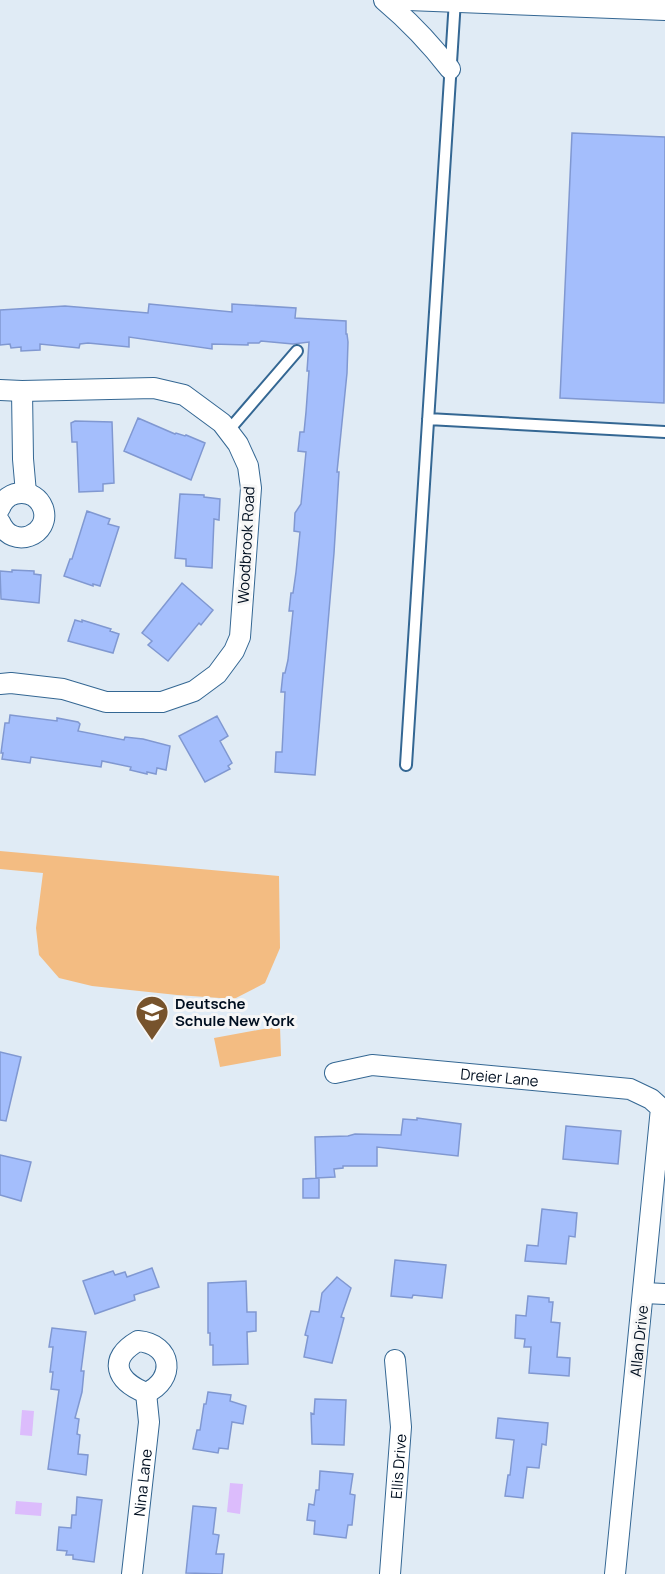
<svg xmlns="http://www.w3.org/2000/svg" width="665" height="1574" font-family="Manrope,sans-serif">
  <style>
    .green { fill: #f3bc82 }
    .water { fill: #dcbcfc }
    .building { fill: #a4befc; stroke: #8098d1; stroke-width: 1.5 }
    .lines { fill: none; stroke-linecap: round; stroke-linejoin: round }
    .service-casing { stroke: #346793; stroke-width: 14 }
    .minor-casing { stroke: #346793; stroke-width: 22 }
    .service { stroke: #fff; stroke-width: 10 }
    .minor { stroke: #fff; stroke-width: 20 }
    .labels { text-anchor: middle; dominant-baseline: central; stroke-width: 6; stroke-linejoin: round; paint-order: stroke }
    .street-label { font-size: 15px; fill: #000f20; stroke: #f6f6f6 }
    .poi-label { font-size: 15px; font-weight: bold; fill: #000f20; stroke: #f6f6f6; text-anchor: start }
  </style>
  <rect width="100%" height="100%" fill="#e0ebf5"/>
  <path class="green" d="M0 851 279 876 280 948 265 983 234 999 177 995 92 986 59 978 39 955 36 928 43 873 0 869Z
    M280 1026 281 1056 220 1067 214 1038Z"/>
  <path class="water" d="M22 1410 34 1411 32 1436 20 1435Z
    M230 1483 243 1484 240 1514 227 1512Z
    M16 1501 42 1503 41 1516 15 1514Z"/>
  <path class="building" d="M572 133 665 137 664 403 560 398Z
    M149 304 232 312V304L296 308 295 318 346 321V334H347L348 342 347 373 337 472H339L334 553 315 775 275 772 276 752H282L285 692H281L283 673H285L288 660 293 611H289L291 593H293L296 572 300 532 294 531 295 513 301 504 306 452 298 451 300 432H304L306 412 309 371H307L309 342 293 344 261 341 259 343H248V345L212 344V349L129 337V347L88 343 80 344 79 348 40 344V350L21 351V347L11 348 10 344 0 345V310L65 306 148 313Z
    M138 418 175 434 176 433 185 436 186 435 205 443 191 480 124 451Z
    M75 421 112 422 114 483 103 484V491L79 492 77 442H72L71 423Z
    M180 494 204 495V497L220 499 219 520 214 519 212 568 186 566V559L175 558Z
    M87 511 110 519 108 524 119 527 100 586 93 584V586L64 576 70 559H72Z
    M12 570 34 571V574L41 575 39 603 1 599 0 571 12 572Z
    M182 583 213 610 201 625 199 623 168 661 148 645 152 641 142 633Z
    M75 620 82 622V620L111 629 110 631 119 634 113 653 68 641Z
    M10 715 57 721V718L78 722 80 724 78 731 124 740 125 737 143 739 170 746 166 770 157 768 156 774 147 772V774L130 770 131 767 102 761 101 767 31 757 30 763 2 759 3 753H1L5 723H9Z
    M217 716 228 736 220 741 232 763 228 766 230 769 205 782 179 736Z
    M0 1052 21 1057 6 1121 0 1120Z
    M417 1118 461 1124 458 1156 377 1147V1166H343V1168L334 1169 335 1177 316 1178 315 1137 348 1136 355 1134 401 1135 403 1119 417 1120Z
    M566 1126 621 1131 618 1164 563 1159Z
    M0 1155 31 1162 21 1201 0 1195Z
    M319 1178V1198H303V1179Z
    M542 1209 577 1213 575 1237 569 1236 566 1264 525 1261 527 1245 538 1246Z
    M395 1260 446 1265 442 1298 413 1295 412 1298 391 1296Z
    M152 1268 159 1287 134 1295 135 1300 95 1314 83 1281 113 1271 115 1275 125 1272 127 1277Z
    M337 1277 351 1288 341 1317 344 1318 332 1363 304 1357 308 1336 305 1335 311 1311 319 1312 322 1293Z
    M246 1281 247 1312H256V1331L247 1332 248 1364 213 1365V1345H210V1333H208V1283Z
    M528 1296 549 1298V1302H553L551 1322 560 1323 557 1357 570 1358 569 1376 529 1373 531 1347H524L525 1339 515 1338 516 1315 526 1316Z
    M52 1328 86 1332 81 1371H84L82 1392 75 1418 79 1419 77 1434 80 1435 78 1454 88 1455 86 1475 48 1469 59 1390 51 1389 53 1372H50L53 1347H49Z
    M208 1392 231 1395 230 1401 246 1406 243 1424 232 1422 228 1449 219 1448 218 1453 193 1449 197 1430H200L204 1404H206Z
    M315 1399 346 1400 344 1445 312 1444 311 1413 314 1414Z
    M498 1418 548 1423 546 1445 542 1444 539 1468 527 1467 523 1498 505 1496 508 1475H510L514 1440 496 1438Z
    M320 1471 353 1474 350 1494 355 1495 352 1525H348L346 1538 314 1534 315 1521 307 1520 309 1504 314 1505 316 1490H319Z
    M77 1497 102 1500 94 1562 73 1559V1555H66L67 1551 57 1550 59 1527 71 1528 72 1515H76Z
    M193 1506 216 1508 213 1534 219 1535 216 1554H224L222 1574 186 1573Z"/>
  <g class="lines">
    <defs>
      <path id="service" d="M428 419 665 432
        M228 431 297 351
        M406 765 455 0"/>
      <g id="minor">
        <path d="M384 0C409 21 430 43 450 69"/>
        <path d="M408 0 665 10"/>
        <path d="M0 390 22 391 154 388 184 395 222 423 238 444 248 466 251 488 240 637 234 651 217 674 194 691 162 702H106L63 689 11 683 0 684"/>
        <path d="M22 391 23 459 26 493"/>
        <path d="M0 508C7 489 35 487 43 508 52 535 12 551 0 522"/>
        <path id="s1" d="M335 1073 372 1065 630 1089 651 1099 661 1108 615 1574"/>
        <path d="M644 1293 665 1294"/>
        <path d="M138 1341C173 1344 176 1380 146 1393 116 1381 107 1359 138 1341Z"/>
        <path id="s2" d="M132 1574 149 1422 146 1393"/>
        <path id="s3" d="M390 1574 401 1427 395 1360"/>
      </g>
    </defs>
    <use href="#service" class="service-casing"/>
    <use href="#minor" class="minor-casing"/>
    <use href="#service" class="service"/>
    <use href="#minor" class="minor"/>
  </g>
  <defs>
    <symbol id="school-pin" viewBox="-11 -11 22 30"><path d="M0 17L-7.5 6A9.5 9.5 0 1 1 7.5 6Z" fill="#77532c" stroke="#f6f6f6"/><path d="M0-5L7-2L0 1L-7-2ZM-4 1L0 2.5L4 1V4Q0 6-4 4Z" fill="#fff"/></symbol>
  </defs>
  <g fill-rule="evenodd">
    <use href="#school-pin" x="133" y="993" width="38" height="52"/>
  </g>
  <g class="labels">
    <g class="street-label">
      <text transform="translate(246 545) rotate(-87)">Woodbrook Road</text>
      <text stroke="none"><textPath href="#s1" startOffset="166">Dreier Lane</textPath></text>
      <text transform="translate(639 1341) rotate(-84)">Allan Drive</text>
      <text stroke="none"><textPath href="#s3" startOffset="108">Ellis Drive</textPath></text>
      <text stroke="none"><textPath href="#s2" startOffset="92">Nina Lane</textPath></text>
    </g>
    <g class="poi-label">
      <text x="175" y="1003">Deutsche<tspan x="175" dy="17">Schule New York</tspan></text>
    </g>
  </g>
</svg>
